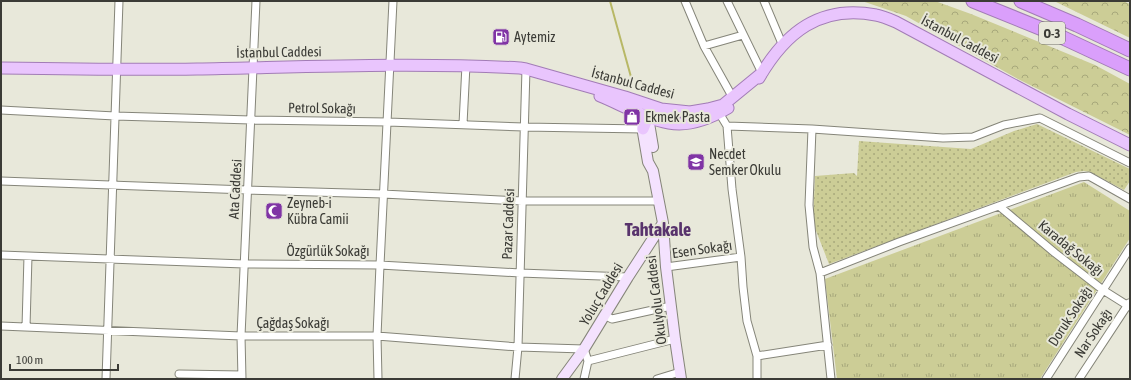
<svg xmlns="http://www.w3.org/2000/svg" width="1131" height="380" font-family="'Asap Condensed',sans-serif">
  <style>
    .grass { fill: url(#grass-tufts) }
    .forest { fill: url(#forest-crowns) }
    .park { fill: url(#park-dots) }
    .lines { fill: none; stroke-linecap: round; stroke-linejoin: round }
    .stream { stroke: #b8b866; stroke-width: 2 }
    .street-casing { stroke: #858579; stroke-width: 9 }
    .secondary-casing { stroke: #858579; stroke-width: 12 }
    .primary-casing { stroke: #a27cb6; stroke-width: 13 }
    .highway-casing { stroke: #a27cb6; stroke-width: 15 }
    .street { stroke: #fff; stroke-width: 7 }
    .secondary { stroke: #f4e2fe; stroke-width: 10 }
    .primary { stroke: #e9c5fd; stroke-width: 11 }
    .highway { stroke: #da9ffb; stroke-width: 13 }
    .labels { text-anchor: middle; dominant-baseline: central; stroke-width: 4; stroke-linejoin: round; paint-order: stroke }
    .shield { fill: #e8e8da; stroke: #6f6f67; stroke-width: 1 }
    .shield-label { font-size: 13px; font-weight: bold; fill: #3b3b36 }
    .poi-label { font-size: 14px; fill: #3b3b36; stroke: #e8e8da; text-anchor: start }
    .street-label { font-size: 14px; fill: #3b3b36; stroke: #e8e8da }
    .district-label { font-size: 18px; font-weight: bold; fill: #58336c; stroke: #e8e8da }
  </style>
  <defs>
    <pattern id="grass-tufts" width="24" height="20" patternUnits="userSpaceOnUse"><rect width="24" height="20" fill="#cccd96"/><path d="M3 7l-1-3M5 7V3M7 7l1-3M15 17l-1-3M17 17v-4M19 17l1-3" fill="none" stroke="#a7a87b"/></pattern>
    <pattern id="forest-crowns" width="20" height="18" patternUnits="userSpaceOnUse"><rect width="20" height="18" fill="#cccd96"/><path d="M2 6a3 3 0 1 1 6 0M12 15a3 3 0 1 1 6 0" fill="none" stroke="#a7a87b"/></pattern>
    <pattern id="park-dots" width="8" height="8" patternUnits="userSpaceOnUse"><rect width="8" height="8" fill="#cccd96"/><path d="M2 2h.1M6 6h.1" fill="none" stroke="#a7a87b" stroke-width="1.8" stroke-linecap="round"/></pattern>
  </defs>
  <rect width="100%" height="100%" fill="#e8e8da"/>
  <path class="grass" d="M1084 182 1130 211V238L1040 379H837L825 279Z"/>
  <path class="forest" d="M862 1H935L971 14 1095 65 1130 84V135L1018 79 906 16Z
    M1054 1H1123L1130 4V38Z"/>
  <path class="park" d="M1037 124 1130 169V181L1124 190 1090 172 1084 171 1076 172 829 264 813 223 815 176 854 173 857 176 859 141 971 149 1014 131Z"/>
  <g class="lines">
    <path class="stream" d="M610 1 631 77"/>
    <defs>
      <path id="street" d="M685 1 704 46 733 98
        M727 1 762 73
        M764 1 783 46
        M704 46 743 35
        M1 110 115 116 251 120 388 122 524 127 643 129
        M718 111 727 126 732 189 741 257 743 287 747 321 757 356V379
        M463 124 466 65
        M727 126 812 129 943 138 973 137 1004 125 1040 118 1130 163
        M812 129 809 205 813 247 820 273 831 379
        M1 181 247 190 383 194 522 201H659
        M999 206 1055 253 1103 290 1130 307
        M1 255 244 264 380 265 520 273 628 277
        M666 267 741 257
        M820 273 899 242 1079 177 1089 176 1130 199
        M604 315 612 319 671 306
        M1 326 241 336H377L518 347 584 349 588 361 584 379
        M26 327 28 256
        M757 356 828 345
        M588 361 675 339
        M179 374 242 375
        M106 379 119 1
        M242 379 241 336 256 1
        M378 379 377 336 380 265 393 1
        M515 379 518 347 526 69
        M657 379 680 372
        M1046 379 1130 248
        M1079 379 1129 303"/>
      <path id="secondary" d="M648 117 653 147
        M641 121 648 162 653 171 663 223 666 267 675 339 681 379
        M562 379 584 349 628 277 663 223"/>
      <path id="primary" d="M1 68C66 69 132 70 197 69 305 67 413 62 520 68L526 69 625 97 661 109 690 112 708 109 723 105 762 73
        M759 78C785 33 820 4 876 15 882 16 889 19 896 22L1068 114 1130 145
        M600 96C622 105 646 119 669 123 690 127 711 118 728 108
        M643 129 648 117 653 114"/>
      <path id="highway" d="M973 1 1057 35 1130 69
        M1021 1 1077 25 1130 50"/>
    </defs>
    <use href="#street" class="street-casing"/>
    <use href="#secondary" class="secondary-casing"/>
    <use href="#primary" class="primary-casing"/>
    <use href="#highway" class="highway-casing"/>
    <use href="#street" class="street"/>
    <use href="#secondary" class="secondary"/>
    <use href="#primary" class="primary"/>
    <use href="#highway" class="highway"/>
  </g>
  <defs>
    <symbol id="fuel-square" viewBox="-11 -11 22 22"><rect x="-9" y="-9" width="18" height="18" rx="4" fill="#8034a5" stroke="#e8e8da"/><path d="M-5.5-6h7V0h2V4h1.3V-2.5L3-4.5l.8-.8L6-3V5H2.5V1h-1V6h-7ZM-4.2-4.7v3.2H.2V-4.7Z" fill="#fff"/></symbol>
    <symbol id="shop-square" viewBox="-11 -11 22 22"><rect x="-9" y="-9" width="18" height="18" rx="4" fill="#8034a5" stroke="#e8e8da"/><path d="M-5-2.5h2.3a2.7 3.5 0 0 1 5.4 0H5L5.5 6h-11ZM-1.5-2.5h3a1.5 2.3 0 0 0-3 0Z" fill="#fff"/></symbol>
    <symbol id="school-square" viewBox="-11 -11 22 22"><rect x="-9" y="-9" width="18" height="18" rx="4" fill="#8034a5" stroke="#e8e8da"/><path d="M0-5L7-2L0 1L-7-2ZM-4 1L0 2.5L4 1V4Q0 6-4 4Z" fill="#fff"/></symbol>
    <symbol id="mosque-square" viewBox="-11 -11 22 22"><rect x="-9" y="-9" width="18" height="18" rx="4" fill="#8034a5" stroke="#e8e8da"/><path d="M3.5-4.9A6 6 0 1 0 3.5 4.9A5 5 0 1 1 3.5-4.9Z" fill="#fff"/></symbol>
  </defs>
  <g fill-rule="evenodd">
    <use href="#fuel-square" x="491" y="27" width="20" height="20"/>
    <use href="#shop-square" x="622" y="107" width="20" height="20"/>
    <use href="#school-square" x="686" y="152" width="20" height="20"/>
    <use href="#mosque-square" x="264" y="201" width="20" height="20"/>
  </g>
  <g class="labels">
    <rect class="shield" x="1039" y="22" width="26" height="22" rx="3"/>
    <g class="shield-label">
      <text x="1052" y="33">O-3</text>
    </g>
    <g class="poi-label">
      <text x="514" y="37">Aytemiz</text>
      <text x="645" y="117">Ekmek Pasta</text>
      <text x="709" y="154">Necdet<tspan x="709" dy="16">Semker Okulu</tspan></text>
      <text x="287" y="203">Zeyneb-i<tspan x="287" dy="16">Kübra Camii</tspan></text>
    </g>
    <g class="street-label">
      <text transform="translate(960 39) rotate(28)">İstanbul Caddesi</text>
      <text transform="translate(279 52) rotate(-1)">İstanbul Caddesi</text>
      <text transform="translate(633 83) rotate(15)">İstanbul Caddesi</text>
      <text transform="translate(322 108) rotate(1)">Petrol Sokağı</text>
      <text transform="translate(235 189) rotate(-87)">Ata Caddesi</text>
      <text transform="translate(508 224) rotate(-88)">Pazar Caddesi</text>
      <text transform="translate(1071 248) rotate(39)">Karadağ Sokağı</text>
      <text transform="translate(702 249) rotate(-8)">Esen Sokağı</text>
      <text x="328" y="251">Özgürlük Sokağı</text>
      <text transform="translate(601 294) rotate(-59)">Yoluç Caddesi</text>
      <text transform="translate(656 300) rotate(-97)">Okulyolu Caddesi</text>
      <text transform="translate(1070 316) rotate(-57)">Doruk Sokağı</text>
      <text x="293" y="323">Çağdaş Sokağı</text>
      <text transform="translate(1093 333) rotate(-56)">Nar Sokağı</text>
    </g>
    <g class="district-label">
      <text x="658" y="229">Tahtakale</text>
    </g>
  </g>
  <rect width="1131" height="380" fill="none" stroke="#3b3b36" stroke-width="4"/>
  <path d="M10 364v6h108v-6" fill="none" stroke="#3b3b36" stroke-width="2"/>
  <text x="16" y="364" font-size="12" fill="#3b3b36" stroke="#e8e8da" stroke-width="3" paint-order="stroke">100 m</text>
</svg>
